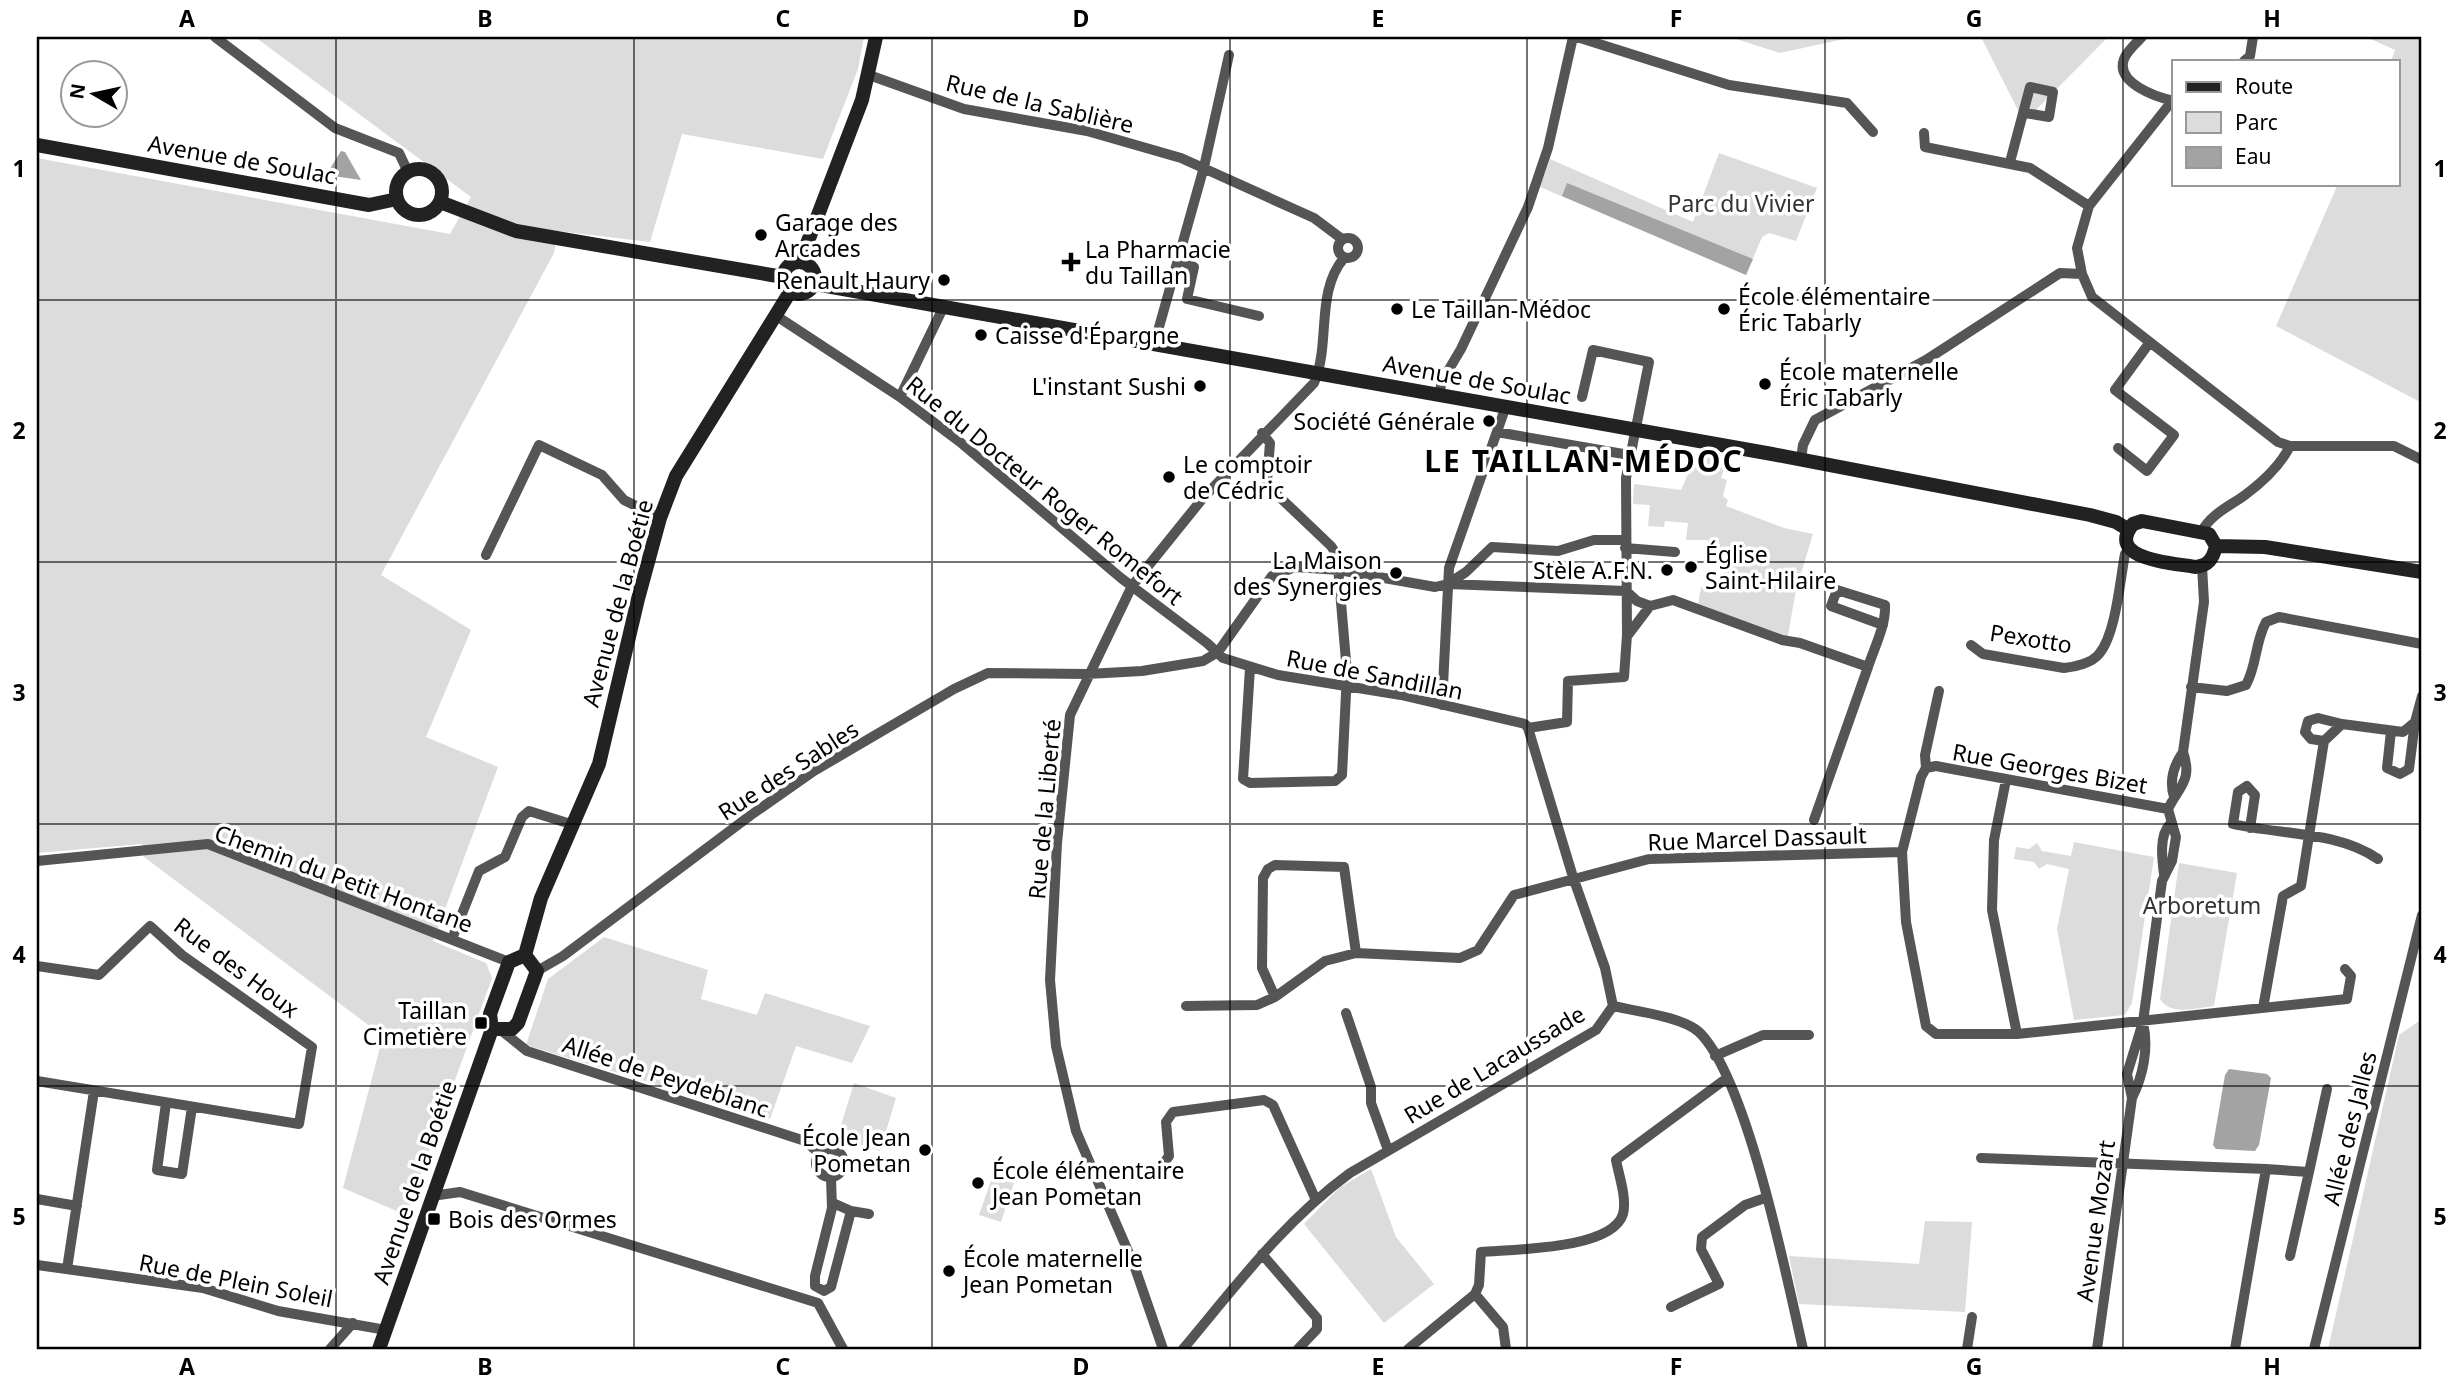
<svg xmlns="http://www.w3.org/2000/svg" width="2459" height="1386" font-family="'Noto Sans',sans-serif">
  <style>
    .green { fill: #dcdcdc }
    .water { fill: #a3a3a3 }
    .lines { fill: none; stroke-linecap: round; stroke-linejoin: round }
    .street { stroke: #555; stroke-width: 10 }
    .secondary { stroke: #222; stroke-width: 14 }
    .grid { fill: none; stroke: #000; stroke-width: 2; stroke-opacity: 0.55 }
    .poi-dot { fill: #000; stroke: #fff; stroke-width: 2.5 }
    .labels { text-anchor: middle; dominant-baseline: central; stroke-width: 7; stroke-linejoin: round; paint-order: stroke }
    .street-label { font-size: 23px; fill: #000; stroke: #fff }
    .park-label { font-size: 23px; fill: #333; stroke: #fff }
    .poi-label { font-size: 23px; fill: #000; stroke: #fff; text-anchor: start }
    .district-label { font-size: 30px; font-weight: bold; letter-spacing: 2px; fill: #000; stroke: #fff }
    .neatline { fill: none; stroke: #000; stroke-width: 2.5 }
    .grid-label { font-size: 23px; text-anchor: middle; font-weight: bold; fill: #000 }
  </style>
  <rect width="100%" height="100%" fill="#fff"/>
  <path class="green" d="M255 37H864L858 69 823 159 682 134 650 242 558 231 554 253 381 575 471 630 426 737 498 767 433 941 486 963 492 978 406 1215 343 1188 383 1036 144 857 142 844 37 853V158L450 234 471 197Z
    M1730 37H1853L1780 53Z
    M1981 37H2108L2024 122Z
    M2366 37H2422V403L2276 326 2338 184H2398V61H2391L2395 50Z
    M1719 153 1817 188 1796 241 1769 233 1762 237 1746 275 1540 187 1550 159 1693 222Z
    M1697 454 1728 459 1721 478 1727 480 1723 496 1728 500 1726 506 1784 528 1813 534 1796 590 1787 641 1698 605 1701 587 1720 590 1725 559 1715 557 1716 551 1707 549 1708 540H1686L1688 523 1665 521 1664 527 1648 526 1650 505 1633 504 1634 484 1681 490Z
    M2074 842 2154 857 2132 1003 2125 1015 2074 1020 2057 929 2069 869 2047 864 2039 869 2034 862 2014 859 2016 847 2029 849 2037 843 2042 851 2071 856Z
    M2179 863 2237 873 2214 1006C2197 1008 2170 1016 2160 999Z
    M604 937 708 970 701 999 757 1015 765 993 870 1026 852 1063 796 1046 770 1119 526 1045 548 979Z
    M2422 1019V1349H2328L2399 1035Z
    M854 1083 896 1098 880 1151 837 1138Z
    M1371 1169 1396 1237 1434 1284 1384 1323 1304 1224 1339 1188Z
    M993 1175 1014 1183 1001 1222 979 1215Z
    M1925 1221 1972 1222 1965 1312 1799 1304 1789 1256 1919 1264Z"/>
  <path class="water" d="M341 151 345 152 361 180 326 175Z
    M1567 183 1753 259 1746 275 1562 196Z
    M2229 1069 2267 1074 2271 1078 2259 1145 2255 1151 2216 1149 2213 1145 2225 1075Z"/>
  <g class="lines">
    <path class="street" d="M215 37 335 128 399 153 408 172
      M1577 37 1729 85 1847 103 1873 132
      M2142 37C2136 43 2127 51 2124 59 2115 83 2156 97 2174 101
      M2244 61 2250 56 2253 37
      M869 75 964 109 1087 131 1181 158 1314 218 1342 239
      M2172 101 2089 206 2077 248 2082 274 2092 297 2278 442 2290 446H2394L2422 460
      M1924 133 1925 147 2030 168 2089 206
      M2010 162 2030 87 2053 92 2049 117 2025 113
      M1338 248a10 10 0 1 1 20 0a10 10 0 1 1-20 0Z
      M1178 259 1194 267 1187 299 1259 316
      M775 315 900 397 960 442 1121 578 1207 643 1223 658 1278 675 1401 695 1525 724 1528 728
      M1154 345 1204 167 1229 55
      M1439 395 1442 381 1461 349 1528 207 1548 148 1573 37
      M900 397 943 308
      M1497 432 1629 455
      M2118 448 2147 471 2174 435 2115 390 2150 342
      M1801 459 1803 445 1815 420 1926 360 2060 273 2082 274
      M2202 531C2211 514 2230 506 2245 495 2264 481 2280 466 2290 446
      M1625 548 1675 552
      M486 555 539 445 602 475 624 500 660 518
      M1449 583 1466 572 1492 547 1558 551 1594 540H1625
      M1628 635 1650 606
      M1971 645 1983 654 2064 668C2075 667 2092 663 2099 654 2116 634 2120 580 2125 554L2130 549
      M1868 667C1874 648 1886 626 1885 605L1837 590 1831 606 1883 625
      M1250 668 1243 779 1250 783 1335 781 1342 775 1347 673 1337 555 1331 546 1269 487 1267 481 1270 443 1262 433
      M2191 687 2227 691 2246 685C2257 665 2255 642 2266 622L2279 617 2422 644
      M1442 705 1449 568 1506 406
      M1528 728 1567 722 1568 681 1624 677 1627 635 1626 478 1649 362 1593 350 1582 397
      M2391 731 2387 768 2400 774 2409 769 2415 722
      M2324 741 2311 739 2305 732 2308 721 2318 718 2342 724
      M1926 768 1921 777 1902 852 1906 922 1926 1026 1936 1034H2017L2347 999 2351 976 2345 969
      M1926 768 1936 766 2168 809
      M1926 768 1925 755 1939 691
      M2006 780 1994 840 1992 910 2017 1034
      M2174 797C2169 781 2174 765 2183 752
      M2250 828 2255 795 2247 786 2238 792 2233 824C2281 835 2337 831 2378 859
      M37 861 208 844 509 962
      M2164 874C2162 859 2159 835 2170 824
      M452 939 479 871 505 857 522 817 529 811 574 825
      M37 966 99 975 150 926 182 955 312 1047 299 1124 37 1081
      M537 971 563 956 751 815 814 771 954 689 988 673 1087 674 1142 671 1203 661 1218 652 1272 576 1295 567 1339 570 1435 587 1448 584 1626 591 1637 601 1650 606 1673 600 1782 640 1800 643 1868 667 1814 820
      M1275 997 1262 968 1263 878 1268 869 1275 865 1344 867 1356 953
      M1186 1006 1257 1005 1275 997 1325 961 1356 953 1460 958 1478 950 1514 895 1649 859 1902 852
      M1613 1006C1635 1011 1683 1017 1699 1032 1747 1078 1787 1279 1803 1349
      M2263 1008 2283 896 2301 886 2324 741 2342 724 2403 732 2415 722 2422 696
      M1346 1013 1371 1087V1103L1388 1150
      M502 1031 527 1051 805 1141 820 1154
      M1715 1056 1763 1035H1809
      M2132 1098 2127 1074 2143 1022 2162 881 2172 861 2176 837 2168 809C2179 786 2193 781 2183 752L2204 602 2202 566
      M166 1103 157 1170 182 1174 192 1107
      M816 1163a14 14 0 1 1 28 0a14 14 0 1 1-28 0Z
      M1981 1158 2266 1169 2235 1349
      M2266 1169 2309 1172 2327 1089
      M831 1178 832 1208 815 1276V1286L824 1291 831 1287 851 1211 833 1203
      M1096 1178 1160 1168 1169 1156 1166 1122 1173 1112 1264 1100 1273 1105 1315 1198
      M432 1196 460 1192 818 1303 843 1349
      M37 1199 77 1206
      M851 1211 869 1214
      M1262 1254 1317 1318V1329L1298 1349
      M2290 1256 2309 1172
      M37 1265 203 1288 278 1311 386 1330
      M67 1269 94 1091
      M1475 1294 1503 1327 1506 1349
      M1671 1307 1719 1284 1701 1249 1702 1237 1745 1205 1765 1198
      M330 1349 353 1323
      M1163 1349 1134 1265 1076 1131 1056 1046 1050 980 1057 843 1070 715 1132 586 1203 498 1314 383C1331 344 1315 292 1344 258
      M1183 1349C1235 1287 1284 1221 1350 1173L1596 1030 1613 1006 1605 968 1573 877 1528 728
      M1408 1349 1475 1294 1479 1285 1481 1252C1513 1249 1612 1250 1623 1214 1627 1198 1619 1176 1616 1160L1727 1078
      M1967 1349 1972 1317
      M2097 1349 2132 1098C2143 1076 2149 1048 2143 1023
      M2314 1349 2422 915"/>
    <path class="secondary" d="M37 145 369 205 397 199
      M396 192a23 23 0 1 1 46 0a23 23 0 1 1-46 0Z
      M440 202 516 231 783 277
      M783 278a16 16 0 1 1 32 0a16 16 0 1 1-32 0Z
      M800 262 862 100 876 37
      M815 284 1772 454 2090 515 2116 522 2129 530
      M2142 521 2209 534 2216 546C2213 559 2208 566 2195 567 2175 563 2104 560 2133 524Z
      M2216 546 2265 547 2422 572
      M525 955 541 898 599 764 638 599 660 518 676 476 790 292
      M492 1029H512L518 1023 537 971 525 955
      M492 1029 490 1014 509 962 525 955
      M379 1349 492 1029"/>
  </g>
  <path class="grid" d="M336 37V1349M634 37V1349M932 37V1349M1230 37V1349M1527 37V1349M1825 37V1349M2123 37V1349M37 300H2422M37 562H2422M37 824H2422M37 1086H2422"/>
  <g class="poi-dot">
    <circle cx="761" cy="235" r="7"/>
    <path d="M1067.5 251.5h7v7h7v7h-7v7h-7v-7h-7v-7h7z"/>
    <circle cx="944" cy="280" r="7"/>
    <circle cx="1397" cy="309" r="7"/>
    <circle cx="1724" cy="309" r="7"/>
    <circle cx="981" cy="335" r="7"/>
    <circle cx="1765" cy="384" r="7"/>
    <circle cx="1200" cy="386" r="7"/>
    <circle cx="1489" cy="421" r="7"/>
    <circle cx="1169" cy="477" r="7"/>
    <circle cx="1691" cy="567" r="7"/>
    <circle cx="1667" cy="570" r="7"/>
    <circle cx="1396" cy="573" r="7"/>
    <rect x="474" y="1016" width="14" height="14" rx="3.5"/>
    <circle cx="925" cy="1150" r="7"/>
    <circle cx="978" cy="1183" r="7"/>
    <rect x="427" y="1212" width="14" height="14" rx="3.5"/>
    <circle cx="949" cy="1271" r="7"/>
  </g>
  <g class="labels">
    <g class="street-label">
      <text transform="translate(1040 103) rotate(13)">Rue de la Sablière</text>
      <text transform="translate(242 159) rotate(10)">Avenue de Soulac</text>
      <text transform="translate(1477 379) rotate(10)">Avenue de Soulac</text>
      <text transform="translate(1045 490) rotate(39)">Rue du Docteur Roger Romefort</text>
      <text transform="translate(617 603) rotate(-75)">Avenue de la Boétie</text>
      <text transform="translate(2031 638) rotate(9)">Pexotto</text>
      <text transform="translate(1375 674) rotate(11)">Rue de Sandillan</text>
      <text transform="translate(2050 768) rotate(10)">Rue Georges Bizet</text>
      <text transform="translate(788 770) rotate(-33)">Rue des Sables</text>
      <text transform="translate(1044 809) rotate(-85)">Rue de la Liberté</text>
      <text transform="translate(1757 838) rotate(-2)">Rue Marcel Dassault</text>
      <text transform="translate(344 878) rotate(20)">Chemin du Petit Hontane</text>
      <text transform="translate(237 967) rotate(37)">Rue des Houx</text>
      <text transform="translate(1494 1064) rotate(-31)">Rue de Lacaussade</text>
      <text transform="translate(666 1076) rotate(18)">Allée de Peydeblanc</text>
      <text transform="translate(2349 1128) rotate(-76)">Allée des Jalles</text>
      <text transform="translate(414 1182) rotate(-71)">Avenue de la Boétie</text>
      <text transform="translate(2095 1221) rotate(-82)">Avenue Mozart</text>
      <text transform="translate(236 1280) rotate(11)">Rue de Plein Soleil</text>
    </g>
    <g class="park-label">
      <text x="1741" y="203">Parc du Vivier</text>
      <text x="2202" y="905">Arboretum</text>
    </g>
    <g class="poi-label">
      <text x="775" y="222">Garage des<tspan x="775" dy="26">Arcades</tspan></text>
      <text x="1085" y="249">La Pharmacie<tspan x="1085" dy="26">du Taillan</tspan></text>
      <text x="930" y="280" text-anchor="end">Renault Haury</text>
      <text x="1738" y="296">École élémentaire<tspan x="1738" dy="26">Éric Tabarly</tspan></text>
      <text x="1411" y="309">Le Taillan-Médoc</text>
      <text x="995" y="335">Caisse d'Épargne</text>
      <text x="1779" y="371">École maternelle<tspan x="1779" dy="26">Éric Tabarly</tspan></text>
      <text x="1186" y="386" text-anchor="end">L'instant Sushi</text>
      <text x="1475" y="421" text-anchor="end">Société Générale</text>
      <text x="1183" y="464">Le comptoir<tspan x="1183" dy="26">de Cédric</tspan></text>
      <text x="1705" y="554">Église<tspan x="1705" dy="26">Saint-Hilaire</tspan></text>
      <text x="1382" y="560" text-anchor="end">La Maison<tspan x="1382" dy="26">des Synergies</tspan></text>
      <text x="1653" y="570" text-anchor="end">Stèle A.F.N.</text>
      <text x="467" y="1010" text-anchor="end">Taillan<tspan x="467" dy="26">Cimetière</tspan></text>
      <text x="911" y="1137" text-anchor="end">École Jean<tspan x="911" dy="26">Pometan</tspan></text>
      <text x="992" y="1170">École élémentaire<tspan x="992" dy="26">Jean Pometan</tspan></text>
      <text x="448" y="1219">Bois des Ormes</text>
      <text x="963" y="1258">École maternelle<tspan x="963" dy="26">Jean Pometan</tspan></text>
    </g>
    <g class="district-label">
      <text x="1584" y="460">LE TAILLAN-MÉDOC</text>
    </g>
  </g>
  <rect width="2459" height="1386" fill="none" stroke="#ffffff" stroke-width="77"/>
  <rect x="2172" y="60" width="228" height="126" fill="#ffffff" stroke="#999999" stroke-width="2"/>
  <rect x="2186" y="82" width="35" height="10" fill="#222222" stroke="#999999" stroke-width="2"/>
  <text x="2235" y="94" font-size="21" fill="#000000">Route</text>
  <rect x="2186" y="112" width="35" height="21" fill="#dcdcdc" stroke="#999999" stroke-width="2"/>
  <text x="2235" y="130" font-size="21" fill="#000000">Parc</text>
  <rect x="2186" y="147" width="35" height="21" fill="#a3a3a3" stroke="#999999" stroke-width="2"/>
  <text x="2235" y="164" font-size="21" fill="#000000">Eau</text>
  <g transform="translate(94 94) rotate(279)"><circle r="33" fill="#ffffff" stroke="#999999" stroke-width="2"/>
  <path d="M0-5L12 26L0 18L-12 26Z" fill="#000000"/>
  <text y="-10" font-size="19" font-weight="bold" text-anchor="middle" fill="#000000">N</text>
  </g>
  <rect x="38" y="38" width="2382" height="1310" class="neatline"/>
  <g class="grid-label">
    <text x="187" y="27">A</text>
    <text x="485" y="27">B</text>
    <text x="783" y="27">C</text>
    <text x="1081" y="27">D</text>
    <text x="1378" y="27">E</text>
    <text x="1676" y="27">F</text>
    <text x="1974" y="27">G</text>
    <text x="2272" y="27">H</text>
    <text x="19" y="177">1</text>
    <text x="2440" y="177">1</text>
    <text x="19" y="439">2</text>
    <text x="2440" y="439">2</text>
    <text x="19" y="701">3</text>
    <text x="2440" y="701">3</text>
    <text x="19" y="963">4</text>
    <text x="2440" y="963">4</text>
    <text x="19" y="1225">5</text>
    <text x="2440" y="1225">5</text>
    <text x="187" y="1375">A</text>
    <text x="485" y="1375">B</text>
    <text x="783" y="1375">C</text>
    <text x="1081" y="1375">D</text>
    <text x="1378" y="1375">E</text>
    <text x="1676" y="1375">F</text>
    <text x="1974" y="1375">G</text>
    <text x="2272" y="1375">H</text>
  </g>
</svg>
